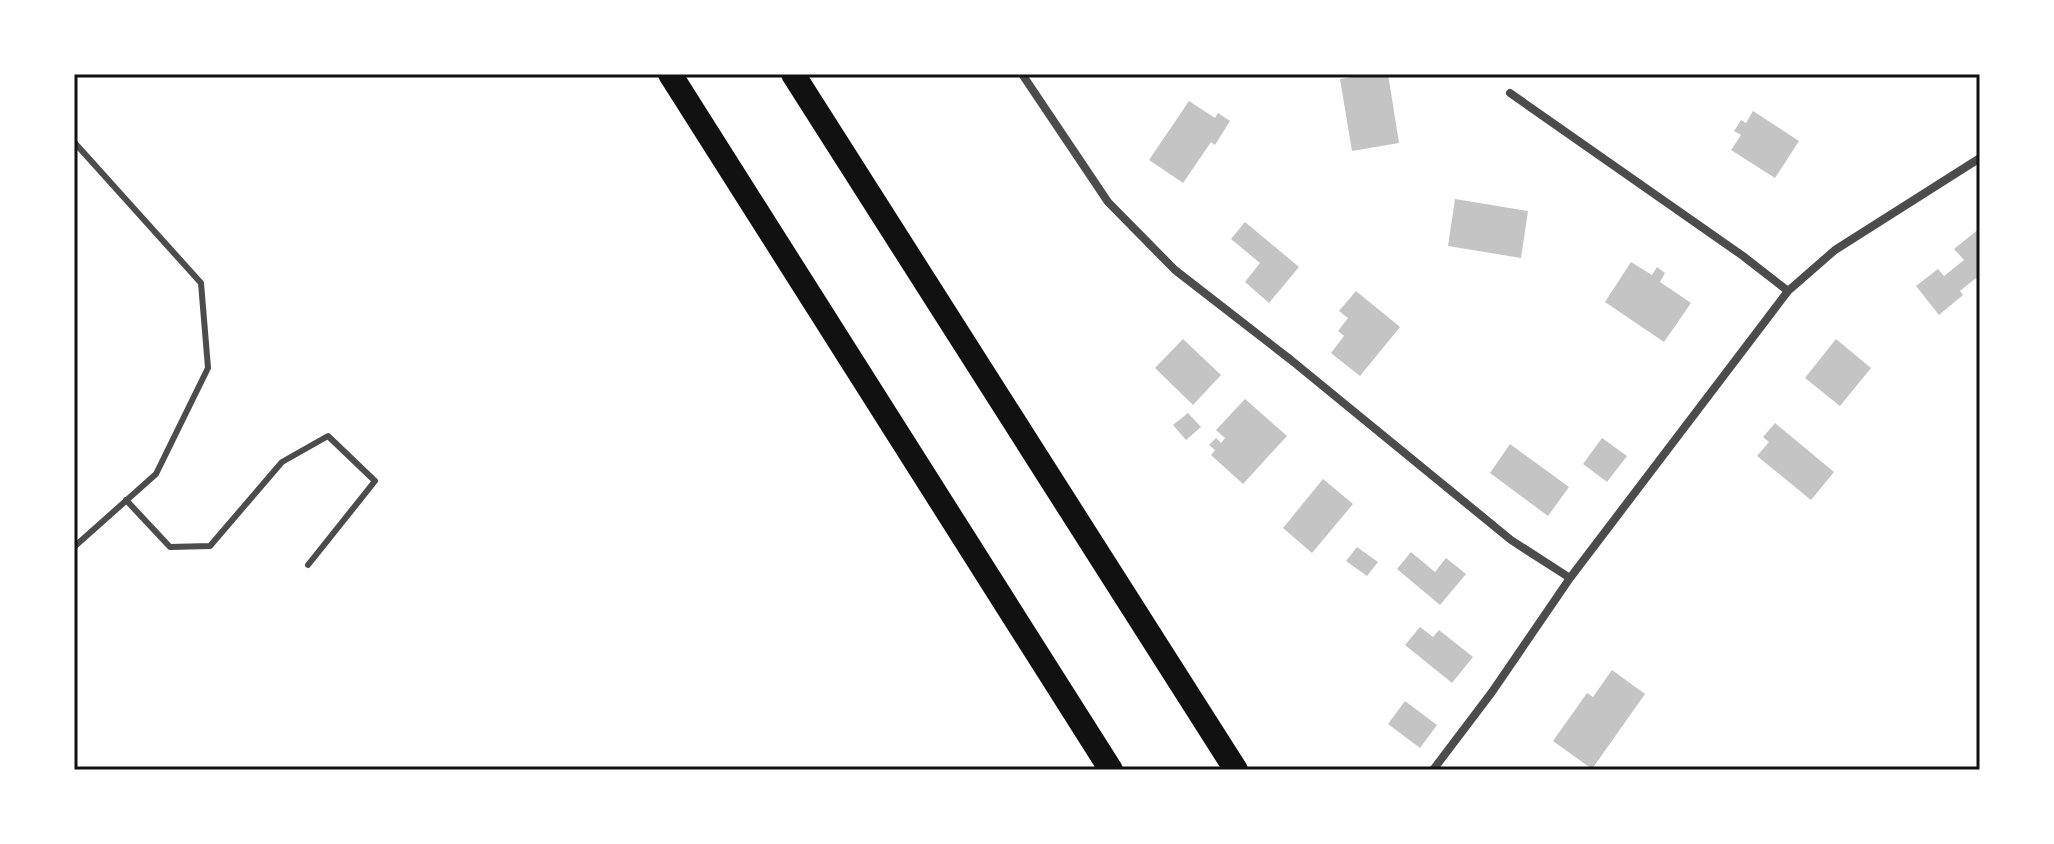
<svg xmlns="http://www.w3.org/2000/svg" width="2054" height="844" font-family="'PT Sans Narrow',sans-serif">
  <style>
    .building { fill: #c4c4c4 }
    .lines { fill: none; stroke-linecap: round; stroke-linejoin: round }
    .service { stroke: #4c4c4c; stroke-width: 6 }
    .minor { stroke: #4c4c4c; stroke-width: 8 }
    .motorway { stroke: #111; stroke-width: 24 }
    .neatline { fill: none; stroke: #111; stroke-width: 3 }
  </style>
  <rect width="100%" height="100%" fill="#fff"/>
  <path class="building" d="M1371 74H1388L1399 143 1352 151 1340 79Z
    M1189 101 1215 118 1218 113 1230 121 1215 145 1211 142 1183 183 1149 160Z
    M1753 111 1799 141 1775 178 1731 150 1741 135 1734 131 1741 120 1746 123Z
    M1455 199 1528 211 1521 258 1448 246Z
    M1245 222 1299 267 1269 303 1245 282 1260 263 1231 239Z
    M1980 228V283L1976 278 1960 291 1963 295 1939 315 1916 286 1938 269 1944 276 1964 260 1954 249Z
    M1631 262 1652 275 1657 267 1665 273 1660 282 1691 303 1664 342 1605 302Z
    M1356 291 1400 327 1360 376 1331 353 1344 336 1338 331 1348 318 1339 311Z
    M1183 339 1221 375 1193 405 1155 368Z
    M1836 339 1871 368 1840 406 1805 378Z
    M1245 399 1287 436 1243 484 1211 455 1215 450 1209 445 1216 438 1221 443 1225 438 1216 430Z
    M1188 413 1201 427 1186 440 1173 425Z
    M1775 423 1834 472 1811 500 1757 456 1769 442 1763 437Z
    M1602 438 1627 456 1607 482 1583 464Z
    M1510 444 1569 487 1548 516 1490 473Z
    M1323 479 1353 504 1312 553 1283 528Z
    M1357 547 1378 562 1367 576 1346 561Z
    M1411 552 1435 572 1446 558 1466 574 1440 605 1397 569Z
    M1420 627 1433 637 1439 630 1473 657 1452 683 1405 645Z
    M1612 670 1645 694 1592 769 1553 741 1587 693 1593 697Z
    M1405 701 1437 725 1420 748 1388 724Z"/>
  <g class="lines">
    <path class="service" d="M74 142 201 283 208 368 156 474 74 547
      M126 500 170 547 210 546 282 462 328 436 375 481 308 565"/>
    <path class="minor" d="M1022 74 1108 202 1175 270 1291 360 1511 540 1570 578
      M1510 93 1743 256 1788 291
      M1433 770 1492 692 1570 578 1788 291 1835 250 1980 158"/>
    <path class="motorway" d="M670 74 1111 770
      M793 74 1236 770"/>
  </g>
  <rect width="2054" height="844" fill="none" stroke="#ffffff" stroke-width="152"/>
  <rect x="76" y="76" width="1902" height="692" class="neatline"/>
</svg>
